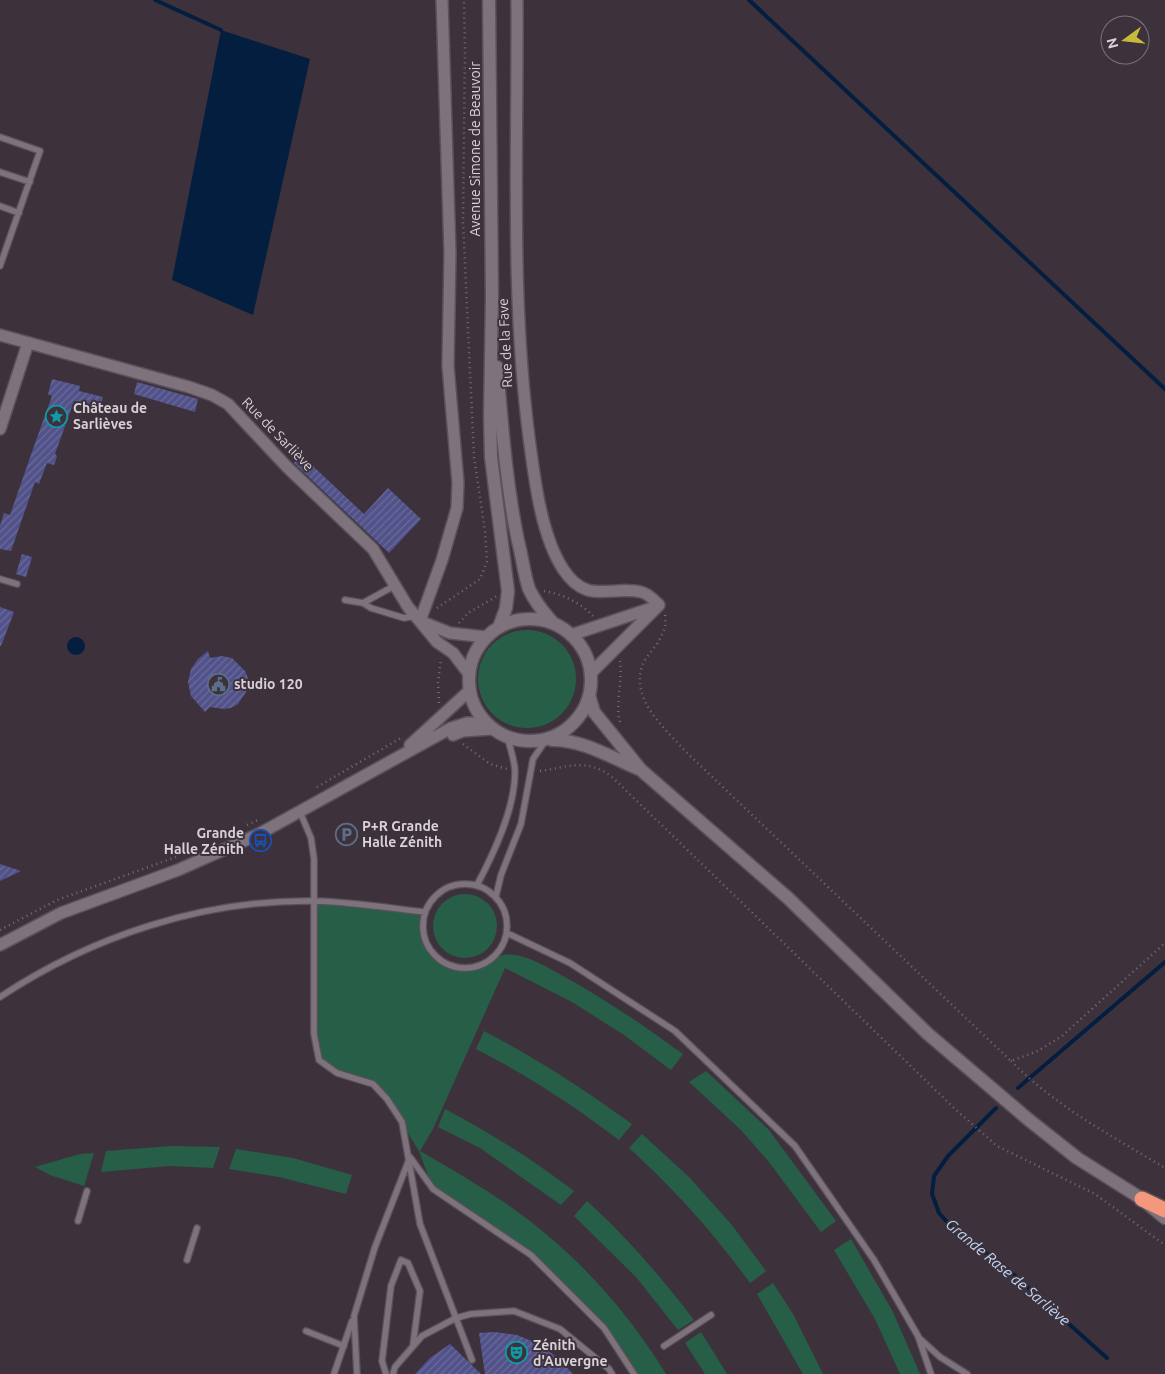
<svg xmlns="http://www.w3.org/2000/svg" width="1165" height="1374" font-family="Ubuntu,sans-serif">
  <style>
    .grass { fill: #275e48 }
    .water { fill: #041e40 }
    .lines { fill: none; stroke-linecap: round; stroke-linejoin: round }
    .stream { stroke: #041e40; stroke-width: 4 }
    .building { fill: url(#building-hatch) }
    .lane-casing { stroke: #5a5159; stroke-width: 8 }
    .street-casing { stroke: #5a5159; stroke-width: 14 }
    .secondary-casing { stroke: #5a5159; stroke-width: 15 }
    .highway-casing { stroke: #5a5159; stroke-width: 18 }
    .path { stroke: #776d76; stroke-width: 2.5; stroke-dasharray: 1 4; stroke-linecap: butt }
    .lane { stroke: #7e727d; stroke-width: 5.5 }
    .street { stroke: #7e727d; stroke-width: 11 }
    .secondary { stroke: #7e727d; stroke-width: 12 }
    .highway { stroke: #f4977c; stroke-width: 15 }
    .labels { text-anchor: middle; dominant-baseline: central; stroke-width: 4; stroke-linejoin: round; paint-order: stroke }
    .street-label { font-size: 14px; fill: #d8d1d7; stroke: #3d323c }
    .poi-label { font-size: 14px; font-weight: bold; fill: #d8d1d7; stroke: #3d323c; text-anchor: start }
    .water-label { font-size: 15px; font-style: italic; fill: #c0d6f4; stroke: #3d323c }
  </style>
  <defs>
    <pattern id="building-hatch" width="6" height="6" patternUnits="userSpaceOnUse" patternTransform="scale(1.25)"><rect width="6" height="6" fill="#52528b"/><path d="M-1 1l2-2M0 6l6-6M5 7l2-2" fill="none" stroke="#6a6a9b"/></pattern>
  </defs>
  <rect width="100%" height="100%" fill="#3d323c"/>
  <path class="grass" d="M478 679a49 49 0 1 1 98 0a49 49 0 1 1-98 0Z
    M433 926a32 32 0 1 1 64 0a32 32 0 1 1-64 0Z
    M313 901 425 912C422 931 425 951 443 962 474 980 488 950 516 955 532 958 547 967 561 975 604 998 644 1026 683 1054L671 1070 624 1035 572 1002 505 968 433 1129 420 1151C463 1176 509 1202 547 1235 594 1274 634 1322 666 1374H634L604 1328 531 1255 433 1189 419 1151 387 1099 373 1084 337 1073 319 1060 314 1034Z
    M484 1031C536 1058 584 1089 632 1124L619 1140C573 1105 527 1075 476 1049Z
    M706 1071 769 1130 836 1221 821 1232 769 1162 741 1130 689 1082Z
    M445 1109C491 1133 533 1160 574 1191L561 1205 480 1148 438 1127Z
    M642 1134 689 1177 731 1224 766 1271 750 1283C712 1231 677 1192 629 1148Z
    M172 1146 220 1147 213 1168 170 1166 101 1172 106 1151Z
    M236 1149 293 1158 352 1175 346 1194 279 1177 229 1169Z
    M94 1153 84 1186 50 1175 35 1167 80 1154Z
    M587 1201C627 1237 661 1277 694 1320L678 1330 636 1277 574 1216Z
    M851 1239 893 1312 920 1374H900L875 1319 834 1250Z
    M773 1283 793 1314 823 1374H803L757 1294Z
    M701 1332 727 1374H705L685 1343Z"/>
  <path class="water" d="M221 30 310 59 253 315 172 280Z
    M67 646a9 9 0 1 1 18 0a9 9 0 1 1-18 0Z"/>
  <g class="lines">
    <path class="stream" d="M155 0 221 30
      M749 0 1165 389
      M1018 1088 1165 962
      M996 1108 948 1156 934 1176 932 1194 939 1213 957 1233 1003 1265 1107 1358"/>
  </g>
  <path class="building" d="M52 379 80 386 79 391 103 397 100 407 74 401 55 454 57 456 54 465 47 463 39 484 35 482 11 551 0 549V526L4 513 10 515 33 449 52 396 48 394Z
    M137 382 198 399 195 412 134 394Z
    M300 454 364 514 388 488 421 519 389 553 294 463Z
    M22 554 32 557 26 577 16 574Z
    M0 607 14 612 1 646H0Z
    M208 651 210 658 222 656 232 658 245 671 248 678 246 692 238 704 231 708 224 709 210 707 205 712 191 696 188 682 191 669 198 659Z
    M0 864 21 871 0 881Z
    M494 1332 517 1335 539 1344 558 1358 573 1374H485L479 1333Z
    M450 1344 481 1374H415L430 1358Z"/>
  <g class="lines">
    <defs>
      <path id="lane" d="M0 137 40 151 0 266
        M0 172 30 182
        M0 206 19 213
        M0 579 17 584
        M345 600 363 603 371 608 404 618 415 616
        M363 603 394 586
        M300 812 311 838 314 859V1034L319 1060 337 1073 373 1084 387 1099 402 1122 420 1224 472 1360
        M423 926a42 42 0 1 1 84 0a42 42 0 1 1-84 0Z
        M477 885C494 853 515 809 515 772 515 761 510 749 508 738
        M496 896 501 875 521 824 533 759 546 740
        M507 933 570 963 675 1031 795 1146 874 1260 918 1336 931 1374
        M0 997C92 936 204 899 316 901 352 902 389 908 425 912
        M78 1221 87 1191
        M187 1260 197 1228
        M306 1331 344 1346
        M919 1338 940 1357 967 1374
        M664 1346 711 1315
        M334 1374 352 1321
        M357 1374 354 1316 375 1247 410 1157 433 1189 531 1255 604 1328 634 1374
        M386 1374 382 1361 391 1286 401 1260 408 1263 420 1291 413 1345
        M393 1374 395 1367 422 1336 456 1318 471 1314 514 1311 560 1329 609 1369 612 1374"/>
      <path id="street" d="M517 0C518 149 510 298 530 445 535 483 542 537 563 569 587 606 611 585 641 592 649 594 654 600 659 605
        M0 335 189 387 212 395 228 404 287 467 373 549 408 607 437 642 453 653 469 674
        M0 429 28 343
        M420 621 442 560 457 508 458 483 448 366 450 253 442 0
        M420 621 450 633 486 637
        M571 635 655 607
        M591 673 659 605
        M453 735 463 731 492 729
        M410 745 469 691
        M0 945 61 913 178 870 257 835 451 728 467 723H485"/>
      <path id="secondary" d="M489 0 492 297 490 415 491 457 508 591 506 608 499 627
        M497 367C502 425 506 483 518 541 522 556 524 574 529 589 535 602 544 613 553 623
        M469 680a61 61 0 1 1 122 0a61 61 0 1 1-122 0Z
        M589 695 594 712 641 770 788 898 928 1034 1029 1120 1077 1158 1142 1199 1165 1218
        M552 740C584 740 610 757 639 769"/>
      <path id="highway" d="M1142 1199 1165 1210"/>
    </defs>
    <use href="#lane" class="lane-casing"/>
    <use href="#street" class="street-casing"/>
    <use href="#secondary" class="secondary-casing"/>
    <use href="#highway" class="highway-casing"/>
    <path class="path" d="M544 591C562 594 580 602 593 616
      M437 608 480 579 487 562 485 531 474 457 463 222 465 48 464 0
      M665 615C667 628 663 633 657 644 652 651 645 658 642 666 631 701 665 728 685 751L1011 1061 1038 1051 1062 1036 1165 943
      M459 623 468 613 497 596
      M620 661C623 678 614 712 621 724
      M439 703 438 683 441 658
      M463 744 490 764 507 769
      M540 771C568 767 586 758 611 776L954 1108 997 1146 1095 1194 1165 1245
      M317 787 401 738
      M247 825 258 820
      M0 930 57 900 176 857
      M1011 1061C1055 1106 1112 1136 1165 1168"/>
    <use href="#lane" class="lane"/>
    <use href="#street" class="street"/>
    <use href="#secondary" class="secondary"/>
    <use href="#highway" class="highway"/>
  </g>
  <defs>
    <symbol id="sight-ring" viewBox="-11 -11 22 22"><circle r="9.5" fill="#3d323c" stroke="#0f9aa8" stroke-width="1.5"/><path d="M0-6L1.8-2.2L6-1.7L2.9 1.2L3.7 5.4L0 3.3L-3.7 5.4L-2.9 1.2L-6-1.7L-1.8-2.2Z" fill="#0f9aa8"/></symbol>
    <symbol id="civic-ring" viewBox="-11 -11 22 22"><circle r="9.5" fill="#3d323c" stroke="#5c6f8a" stroke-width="1.5"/><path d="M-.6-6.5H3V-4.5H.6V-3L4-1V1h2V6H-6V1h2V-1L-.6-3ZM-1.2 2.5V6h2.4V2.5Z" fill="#5c6f8a"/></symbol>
    <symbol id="parking-ring" viewBox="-11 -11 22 22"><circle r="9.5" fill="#3d323c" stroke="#5c6f8a" stroke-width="1.5"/><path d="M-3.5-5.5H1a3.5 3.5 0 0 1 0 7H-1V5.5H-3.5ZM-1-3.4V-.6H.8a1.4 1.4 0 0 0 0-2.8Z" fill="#5c6f8a"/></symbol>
    <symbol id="bus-ring" viewBox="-11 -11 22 22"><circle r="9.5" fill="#3d323c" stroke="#1a4fb4" stroke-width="1.5"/><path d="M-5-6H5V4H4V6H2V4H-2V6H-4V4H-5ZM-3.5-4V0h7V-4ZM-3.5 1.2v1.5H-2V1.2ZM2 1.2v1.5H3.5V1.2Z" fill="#1a4fb4"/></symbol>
    <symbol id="theatre-ring" viewBox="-11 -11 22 22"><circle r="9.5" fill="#3d323c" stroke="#0f9aa8" stroke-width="1.5"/><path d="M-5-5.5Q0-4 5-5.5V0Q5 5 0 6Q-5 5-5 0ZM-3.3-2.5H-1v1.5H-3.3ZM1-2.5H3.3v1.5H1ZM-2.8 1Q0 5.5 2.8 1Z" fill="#0f9aa8"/></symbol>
  </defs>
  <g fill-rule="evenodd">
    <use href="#sight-ring" x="44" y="404" width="25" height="25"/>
    <use href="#civic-ring" x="206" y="672" width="25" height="25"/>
    <use href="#parking-ring" x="334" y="822" width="25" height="25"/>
    <use href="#bus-ring" x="248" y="828" width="25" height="25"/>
    <use href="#theatre-ring" x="504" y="1340" width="25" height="25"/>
  </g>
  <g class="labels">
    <g class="street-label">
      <text transform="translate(475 149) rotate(-90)">Avenue Simone de Beauvoir</text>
      <text transform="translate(505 343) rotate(-93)">Rue de la Fave</text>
      <text transform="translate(278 434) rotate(46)">Rue de Sarliève</text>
    </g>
    <g class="poi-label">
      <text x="73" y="408">Château de<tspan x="73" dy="16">Sarlièves</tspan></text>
      <text x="234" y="684">studio 120</text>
      <text x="362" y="826">P+R Grande<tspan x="362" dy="16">Halle Zénith</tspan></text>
      <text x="244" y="833" text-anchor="end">Grande<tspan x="244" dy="16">Halle Zénith</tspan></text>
      <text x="533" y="1345">Zénith<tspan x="533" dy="16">d'Auvergne</tspan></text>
    </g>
    <g class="water-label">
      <text transform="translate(1008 1272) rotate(40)">Grande Rase de Sarliève</text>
    </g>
  </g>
  <g transform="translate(1125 40) rotate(255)"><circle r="24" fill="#3d323c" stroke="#7b727a"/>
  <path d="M0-4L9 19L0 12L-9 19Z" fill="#c8bb3b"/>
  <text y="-8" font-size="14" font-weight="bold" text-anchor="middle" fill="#d8d1d7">N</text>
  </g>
</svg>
